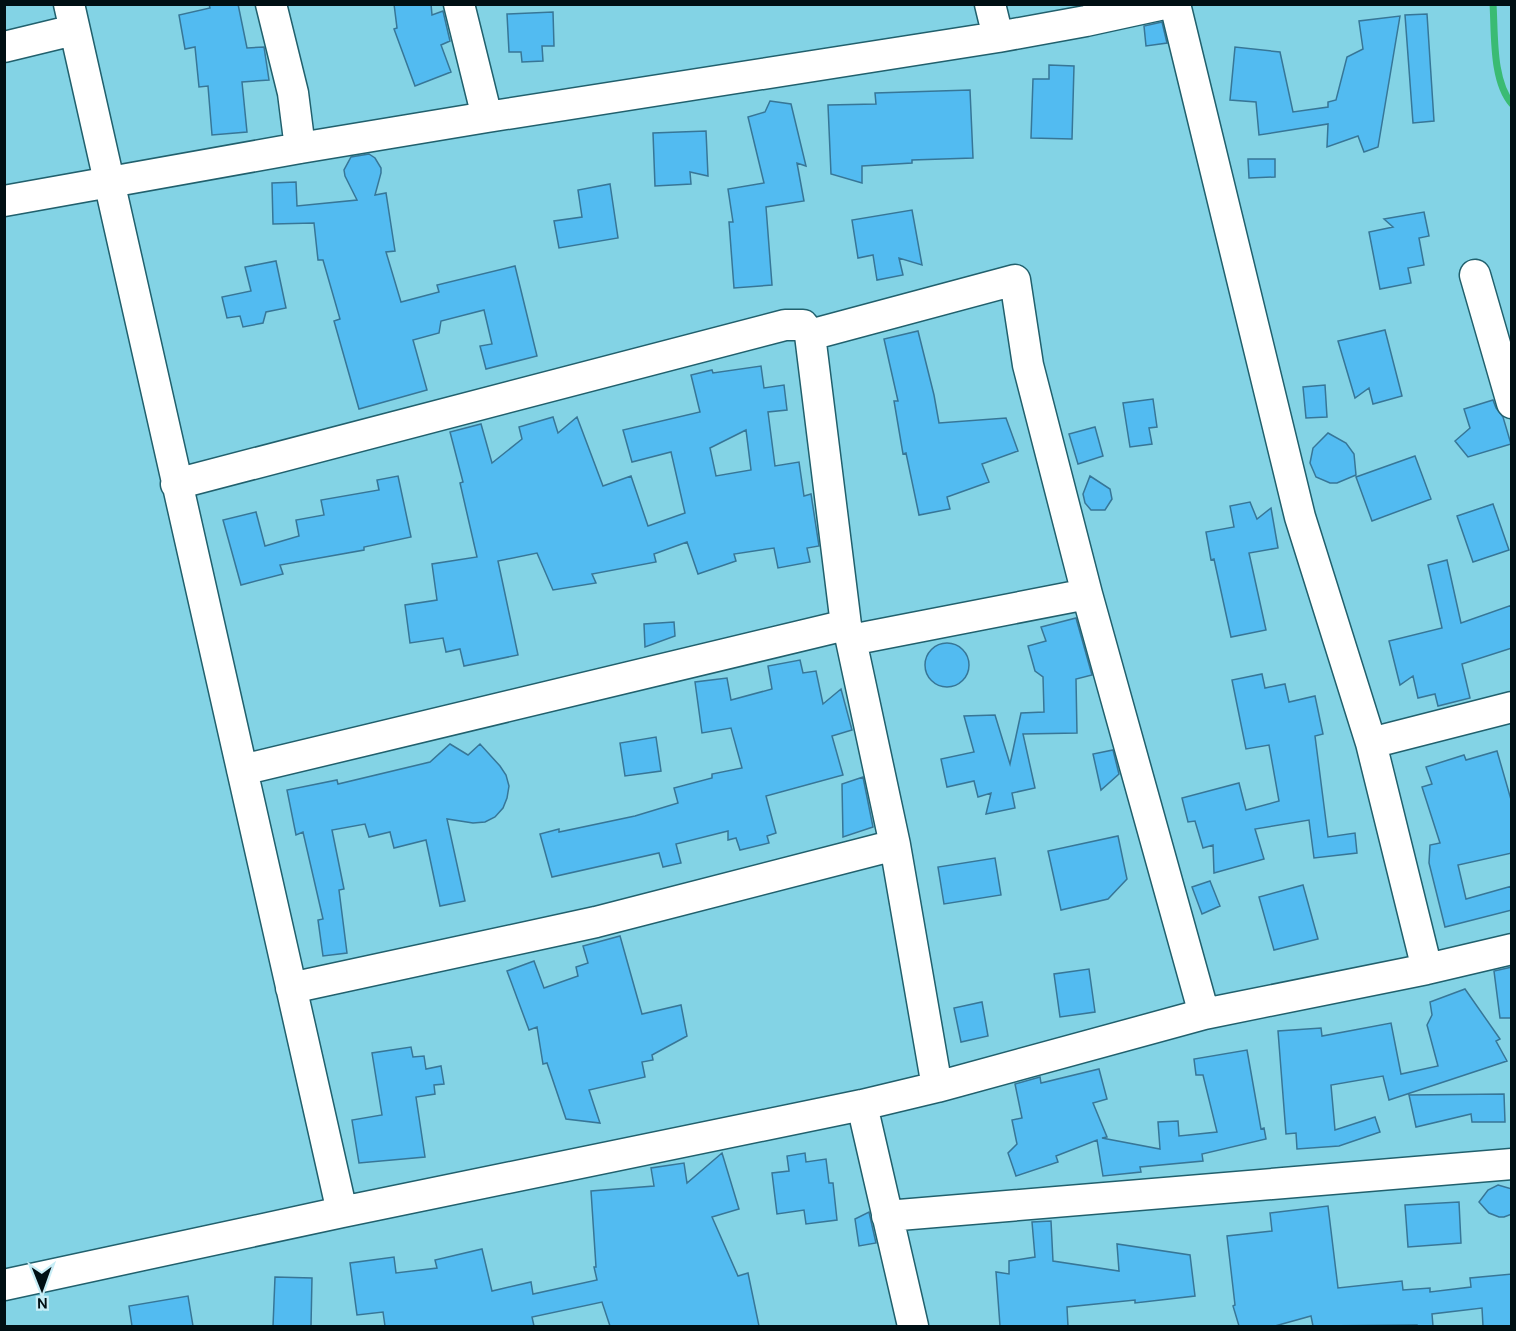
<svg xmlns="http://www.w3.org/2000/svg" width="1516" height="1331" font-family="Karla,sans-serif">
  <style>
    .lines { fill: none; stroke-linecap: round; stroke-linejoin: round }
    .stream { stroke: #3abb73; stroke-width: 7 }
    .building { fill: #52bbf1; stroke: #377697; stroke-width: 1.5; fill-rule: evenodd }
    .minor-casing { stroke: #21606d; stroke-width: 33 }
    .minor { stroke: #fff; stroke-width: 30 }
  </style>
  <rect width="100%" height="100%" fill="#83d3e5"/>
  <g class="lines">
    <path class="stream" d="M1493 4C1495 34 1492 81 1512 104"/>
  </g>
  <path class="building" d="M209 4H238L247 48 264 47 269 80 242 82 247 132 212 135 208 86 199 87 195 47 185 49 179 15 210 8Z
    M394 4H431L432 15 443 11 450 41 441 45 451 72 415 86 394 29 397 28Z
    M553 12 554 46H542L543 61 522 62 521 52H509L507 14Z
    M1427 14 1434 121 1413 123 1405 15Z
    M1400 16 1378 147 1364 152 1358 136 1327 147 1328 124 1259 135 1256 102 1230 100 1235 47 1280 52 1293 112 1328 107V102L1336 100 1347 57 1363 49 1359 21Z
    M1162 22 1167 43 1146 46 1144 26Z
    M1049 65 1074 66 1072 139 1031 138 1033 79H1049Z
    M970 90 973 158 912 160V163L862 166V183L831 174 828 105 876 104 875 93Z
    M770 101 791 104 806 166 797 163 804 201 766 207 772 285 734 288 729 222H733L728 189 764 183 748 117 765 112Z
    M706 131 708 176 690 172 691 184 655 186 653 133Z
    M369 154 375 158 381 168V173L375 195 386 193 395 251 386 252 401 302 439 292 437 285 515 266 537 356 486 369 480 346 492 344 484 310 441 321 439 333 413 340 427 390 359 409 334 321 340 319 323 260H318L314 223 273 224 272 183 296 182 297 206 357 200 345 176 344 170 351 157Z
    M1248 159H1275V177L1249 178Z
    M610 184 618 238 559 248 554 221 582 217 578 190Z
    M912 210 922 265 899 258 903 275 877 280 873 255 858 258 852 220Z
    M1424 212 1429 236 1419 238 1424 265 1408 268 1411 283 1380 289 1369 232 1393 227 1384 219Z
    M276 261 286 308 266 312 263 323 243 327 240 316 227 318 222 297 251 291 245 267Z
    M1385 330 1402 396 1373 404 1369 388 1355 398 1338 341Z
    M918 331 934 395 939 423 1006 418 1018 451 982 464 989 482 947 497 950 509 919 515 906 453 903 454 894 401H898L884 339Z
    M761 366 764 388 784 385 787 410 768 412 775 466 799 462 804 496 811 494 819 546 807 548 810 562 778 568 774 548 734 554 736 561 698 574 687 542 654 554 656 562 592 574 596 583 553 590 537 553 498 561 518 655 464 666 460 649 446 652 443 638 410 643 405 605 437 600 432 564 477 557 460 483 463 482 450 432 481 424 492 463 522 439 519 427 553 417 558 433 577 417 603 486 631 476 648 526 685 513 671 452 632 462 623 430 700 412 691 375 712 370 713 373ZM746 430 751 470 716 476 710 448Z
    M1325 385 1327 417 1306 418 1303 387Z
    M1153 399 1157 427 1149 428 1152 444 1130 447 1123 403Z
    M1493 400 1496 408 1503 417 1511 444 1468 457 1455 441 1470 428 1464 409Z
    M1095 427 1103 456 1078 464 1069 434Z
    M1328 433 1346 443 1354 454 1356 475 1337 483H1330L1316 477 1310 463 1313 448Z
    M1415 456 1431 499 1372 521 1356 477Z
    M398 476 411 537 364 547V550L280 565 283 574 241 585 223 520 256 512 265 546 299 536 296 520 324 515 321 500 379 490 377 480Z
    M1090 476 1110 489 1112 499 1105 510H1091L1085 503 1083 494Z
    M1250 502 1257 519 1271 508 1278 548 1249 553 1266 630 1231 637 1214 559 1211 560 1206 532 1234 527 1230 506Z
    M1493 504 1509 550 1473 562 1457 516Z
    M1447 560 1461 623 1512 605V648L1462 664 1470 698 1438 706 1435 694 1418 698 1413 676 1400 685 1389 641 1442 628 1428 565Z
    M1076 618 1092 675 1076 679 1077 733 1023 734 1035 788 1012 793 1015 808 986 814 991 793 978 797 974 781 947 787 941 759 974 752 964 716 995 715 1010 764 1021 713 1044 712 1043 677 1035 671 1028 646 1046 641 1041 627Z
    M674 622 675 636 645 647 644 624Z
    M925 665a22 22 0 1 1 44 0a22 22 0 1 1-44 0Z
    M800 660 803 673 816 671 823 704 841 689 852 730 832 736 843 775 766 796 776 833 767 836 769 843 740 850 736 838 728 840V831L676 844 681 863 663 867 659 853 552 877 540 834 559 829V832L635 816 678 803 674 788 712 778V774L742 768 731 728 702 733 695 682 727 678 731 700 772 689 768 666Z
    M1262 674 1265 688 1285 684 1289 702 1315 696 1323 734 1315 736 1328 837 1355 833 1357 853 1314 858 1309 820 1255 829 1264 859 1214 873 1213 845 1203 848 1195 821 1188 822 1182 798 1239 783 1246 810 1279 801 1269 745 1246 749 1232 680Z
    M656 737 661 771 625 776 620 743Z
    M450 744 468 755 480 744 500 766 506 775 509 786 507 798 503 808 495 817 485 822 473 823 447 819 465 901 440 906 426 840 394 848 390 832 369 837 365 824 332 830 344 889 339 890 347 953 323 956 318 920 323 919 303 832 296 835 287 790 337 780 338 784 430 762Z
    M1113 750 1119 774 1101 790 1093 754Z
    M1497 751 1512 803V853L1458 865 1466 899 1512 886V910L1445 927 1429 863 1430 845 1440 843 1422 787 1432 784 1426 767 1464 755 1466 760Z
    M863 777 873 827 843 837 842 784Z
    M1118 836 1127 879 1108 899 1061 910 1048 851Z
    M995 858 1001 895 944 904 938 867Z
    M1210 881 1220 906 1202 914 1192 887Z
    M1303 885 1318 939 1274 950 1259 897Z
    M620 936 642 1014 681 1005 687 1036 652 1055 653 1060 642 1062 645 1077 589 1090 600 1123 566 1119 547 1063 543 1064 537 1027 529 1030 507 971 534 961 544 988 578 976 576 967 588 963 583 946Z
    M1512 967V1018H1500L1494 971Z
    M1089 969 1095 1012 1060 1017 1054 974Z
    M1465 989 1500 1039 1496 1041 1507 1061 1389 1100 1383 1076 1331 1085 1335 1130 1375 1117 1380 1132 1339 1146 1297 1149 1296 1133 1286 1134 1278 1031 1321 1028 1322 1036 1391 1023 1401 1074 1438 1066 1427 1025 1432 1015 1430 1002Z
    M982 1002 988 1036 961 1042 954 1008Z
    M411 1047 413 1057 424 1056 426 1069 441 1066 444 1084 434 1085 435 1094 416 1097 425 1157 359 1163 352 1120 382 1115 372 1053Z
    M1247 1050 1261 1129 1264 1128 1266 1139 1202 1154 1203 1161 1140 1167 1141 1172 1103 1176 1097 1140 1056 1156 1058 1162 1016 1176 1008 1153 1017 1144 1012 1120 1022 1118 1015 1084 1040 1077 1041 1083 1099 1069 1107 1099 1093 1103 1107 1137 1102 1138 1160 1149 1158 1122 1178 1121 1179 1136 1217 1132 1203 1075H1196L1194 1059Z
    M1504 1094 1505 1122H1472L1471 1114 1416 1127 1409 1095Z
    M722 1153 739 1209 712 1217 738 1276 748 1273 759 1326H610L602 1302 532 1317 534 1326H385L383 1312 357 1315 350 1263 394 1257 396 1273 437 1268 435 1260 482 1249 492 1291 531 1282 533 1294 597 1280 594 1267H596L591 1191 654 1186 651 1168 684 1163 687 1183Z
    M805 1153 806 1162 826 1159 829 1183H833L837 1220 806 1224 804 1210 777 1214 772 1173 789 1171 787 1156Z
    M1498 1185 1512 1189V1214L1504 1217H1499L1489 1213 1479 1202 1488 1190Z
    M1459 1202 1461 1243 1408 1247 1405 1205Z
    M1328 1206 1338 1288 1402 1281 1403 1290 1430 1288V1292L1471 1287 1470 1278 1512 1274V1326H1483L1482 1308 1432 1314 1433 1326H1417V1325L1313 1326 1311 1316 1275 1326H1239L1233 1306 1235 1305 1227 1236 1272 1231 1270 1213Z
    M869 1212 876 1243 859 1246 855 1219Z
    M1051 1221 1053 1261 1119 1271 1117 1244 1190 1255 1195 1296 1135 1303V1300L1067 1307 1068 1326H1000L996 1272 1009 1274V1261L1035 1257 1032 1222Z
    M275 1277 312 1278 311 1326H273Z
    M188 1296 193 1326H132L129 1306Z"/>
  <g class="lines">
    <defs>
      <path id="minor" d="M69 4 342 1212
        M271 4 293 93 300 148
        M459 4 487 117
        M990 4 998 37
        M1175 4 1300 517 1371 743 1427 969
        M4 47 74 30
        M4 201 300 148 487 117 998 37 1086 21 1164 4
        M1475 275 1512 403
        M810 335 1015 280 1028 365 1087 594 1204 1014
        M176 484 785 325H803L810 335 846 625 851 640 895 845 937 1087
        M851 640 1087 594
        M1371 743 1512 707
        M242 770 846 625
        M291 988 596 922 895 845
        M862 1105 913 1326
        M887 1216 1512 1164
        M4 1285 342 1212 862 1105 937 1087 1204 1014 1427 969 1512 949"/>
    </defs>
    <use href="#minor" class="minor-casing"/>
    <use href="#minor" class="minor"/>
  </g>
  <rect width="1516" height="1331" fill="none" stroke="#000f14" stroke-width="12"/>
  <g transform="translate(42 1289) rotate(179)" stroke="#c7edf6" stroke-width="4.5" paint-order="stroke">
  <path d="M0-4.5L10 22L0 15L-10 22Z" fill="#000f14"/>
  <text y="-9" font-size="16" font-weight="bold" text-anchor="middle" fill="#000f14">N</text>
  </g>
</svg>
